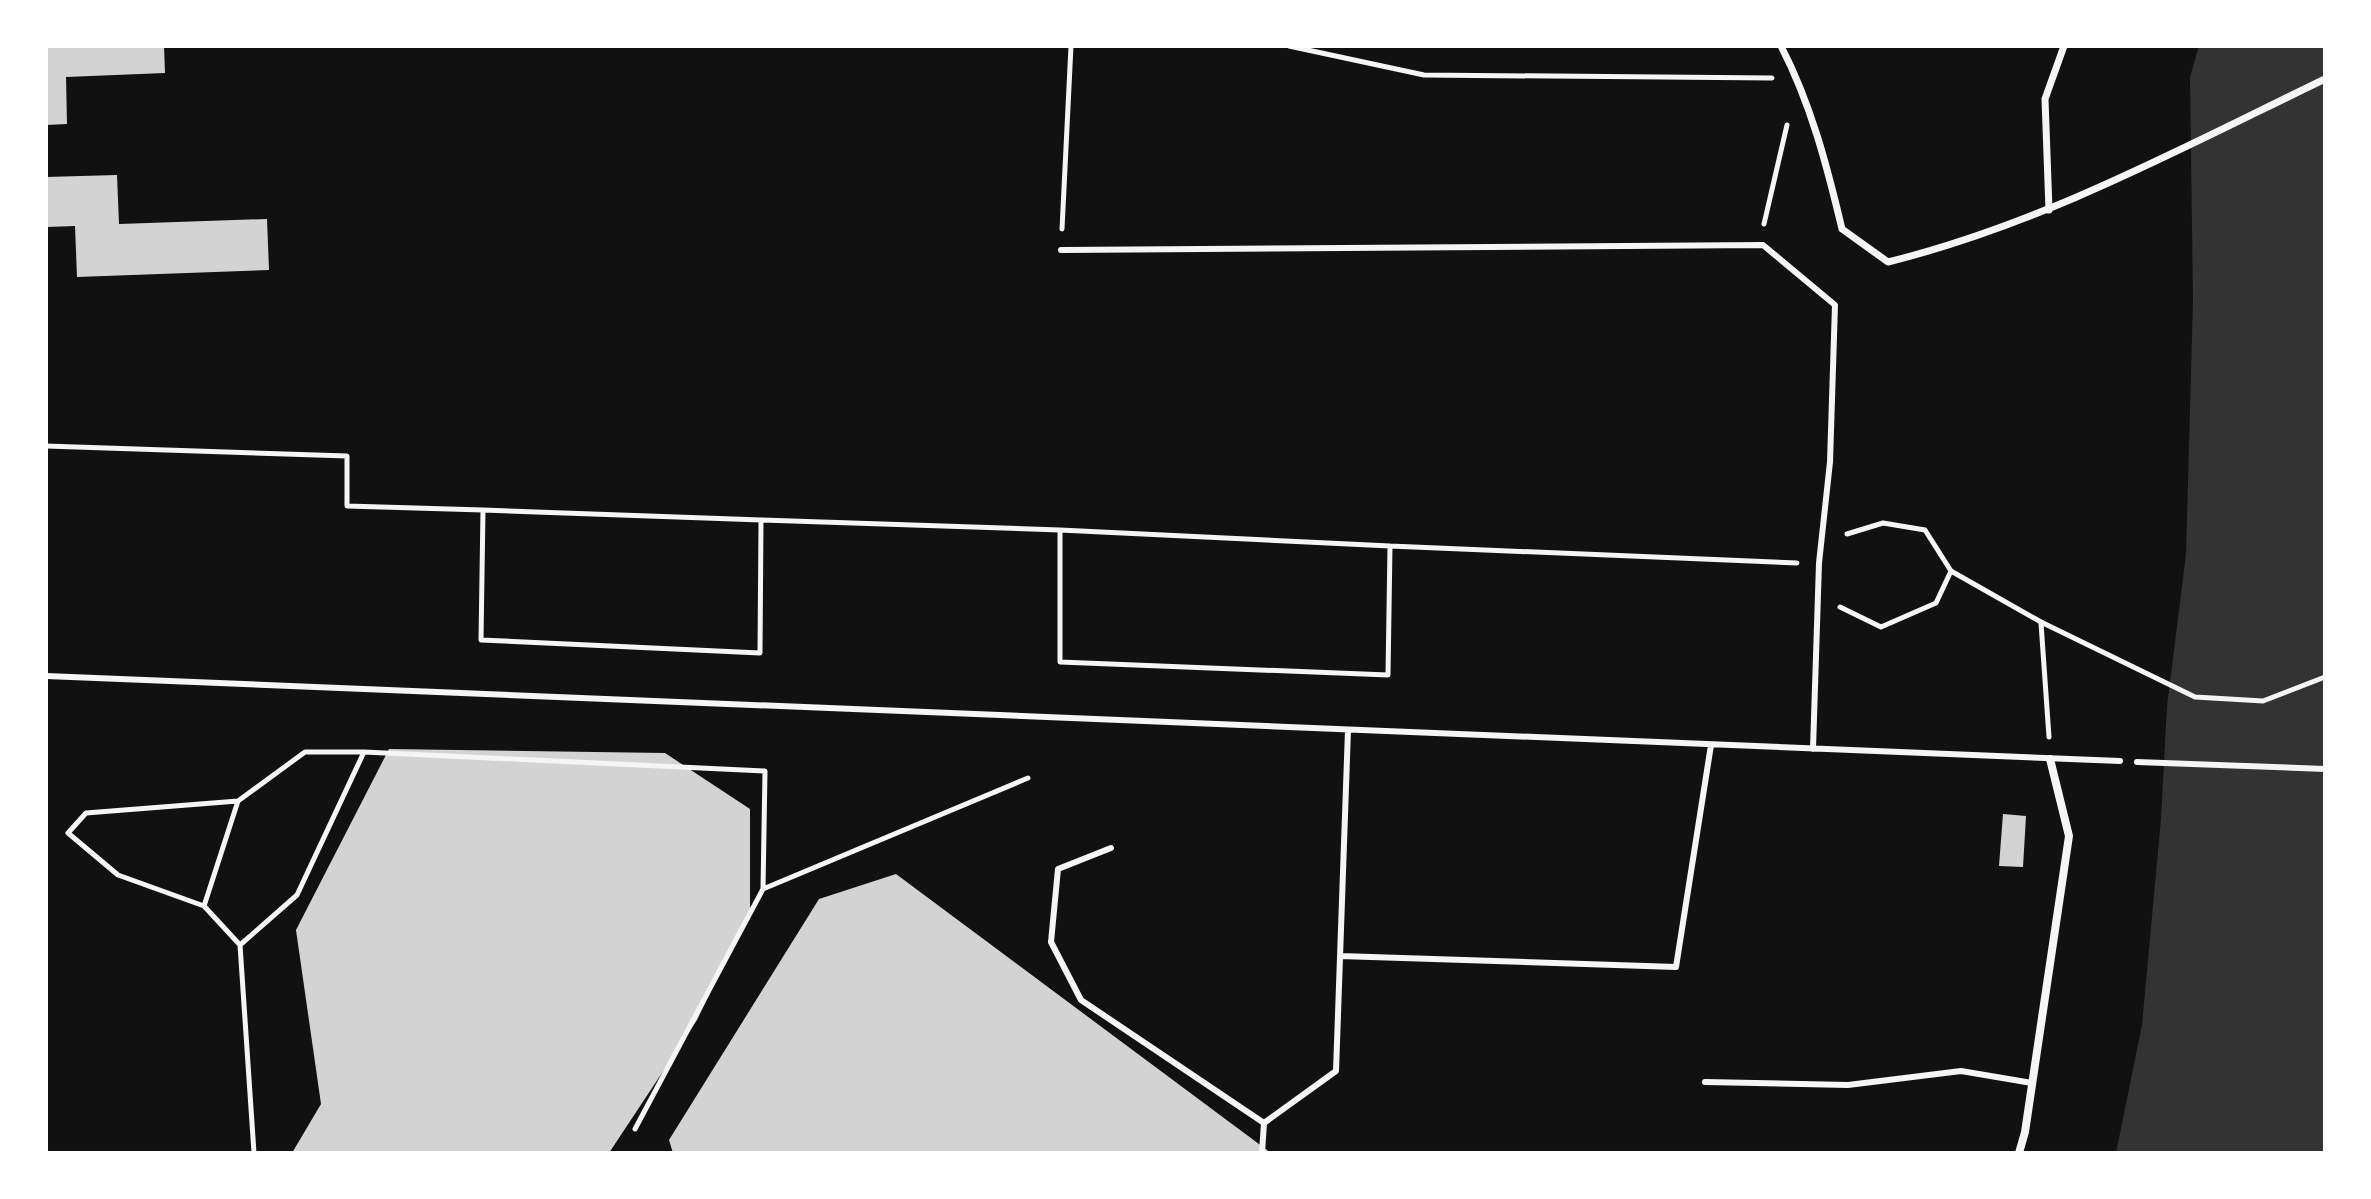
<svg xmlns="http://www.w3.org/2000/svg" width="2371" height="1199" font-family="Inter,sans-serif">
  <style>
    .water { fill: #333 }
    .building { fill: #d3d3d3 }
    .lines { fill: none; stroke-linecap: round; stroke-linejoin: round }
    .path { stroke: #f5f5f5; stroke-width: 5 }
    .service { stroke: #f5f5f5; stroke-width: 6 }
    .pedestrian { stroke: #f5f5f5; stroke-width: 7 }
    .minor { stroke: #f5f5f5; stroke-width: 8 }
  </style>
  <rect width="100%" height="100%" fill="#111"/>
  <path class="water" d="M2199 46H2325V1153H2116L2142 1025 2161 819 2167 706 2186 554 2193 301 2190 77Z"/>
  <path class="building" d="M46 46H164L165 73 66 77 67 124 46 125Z
    M117 175 119 224 267 219 269 270 77 277 75 226 46 227V177Z
    M389 749 665 753 750 809V910L697 1020 609 1153H292L321 1104 296 930Z
    M2003 814 2026 816 2023 867 1999 866Z
    M896 874 1271 1153H673L669 1140 819 899Z"/>
  <g class="lines">
    <path class="path" d="M1289 46 1424 75 1772 78
      M1764 224 1787 125
      M1062 229 1071 46
      M46 446 347 456V506L483 510 481 640 760 653 761 520 1060 530V662L1388 675 1390 546 1797 563
      M483 510 761 520
      M1060 530 1390 546
      M1847 534 1883 523 1925 530 1951 571 2041 622 2195 697 2263 701 2325 677
      M1840 607 1881 627 1936 603 1951 571
      M2041 623 2049 737
      M364 752 765 771 763 889 1028 778
      M204 906 238 801
      M240 945 297 895 364 752H305L238 801 86 813 68 833 118 875 204 906 240 945 254 1153
      M635 1129 763 889"/>
    <path class="service" d="M1061 250 1763 245 1835 305 1830 462 1819 563 1813 749
      M46 676 2120 761
      M2137 762 2325 769
      M1111 848 1058 869 1051 942 1081 1000 1264 1123 1262 1153
      M1340 956 1676 967 1711 745
      M1705 1082 1848 1085 1961 1071 2032 1083
      M1264 1123 1336 1071 1348 730"/>
    <path class="pedestrian" d="M1781 46C1811 104 1827 166 1842 229L1888 262C2042 224 2182 148 2325 79
      M2049 210 2045 99 2064 46"/>
    <path class="minor" d="M2019 1153 2025 1132 2069 836 2050 759"/>
  </g>
  <rect width="2371" height="1199" fill="none" stroke="#ffffff" stroke-width="96"/>
</svg>
